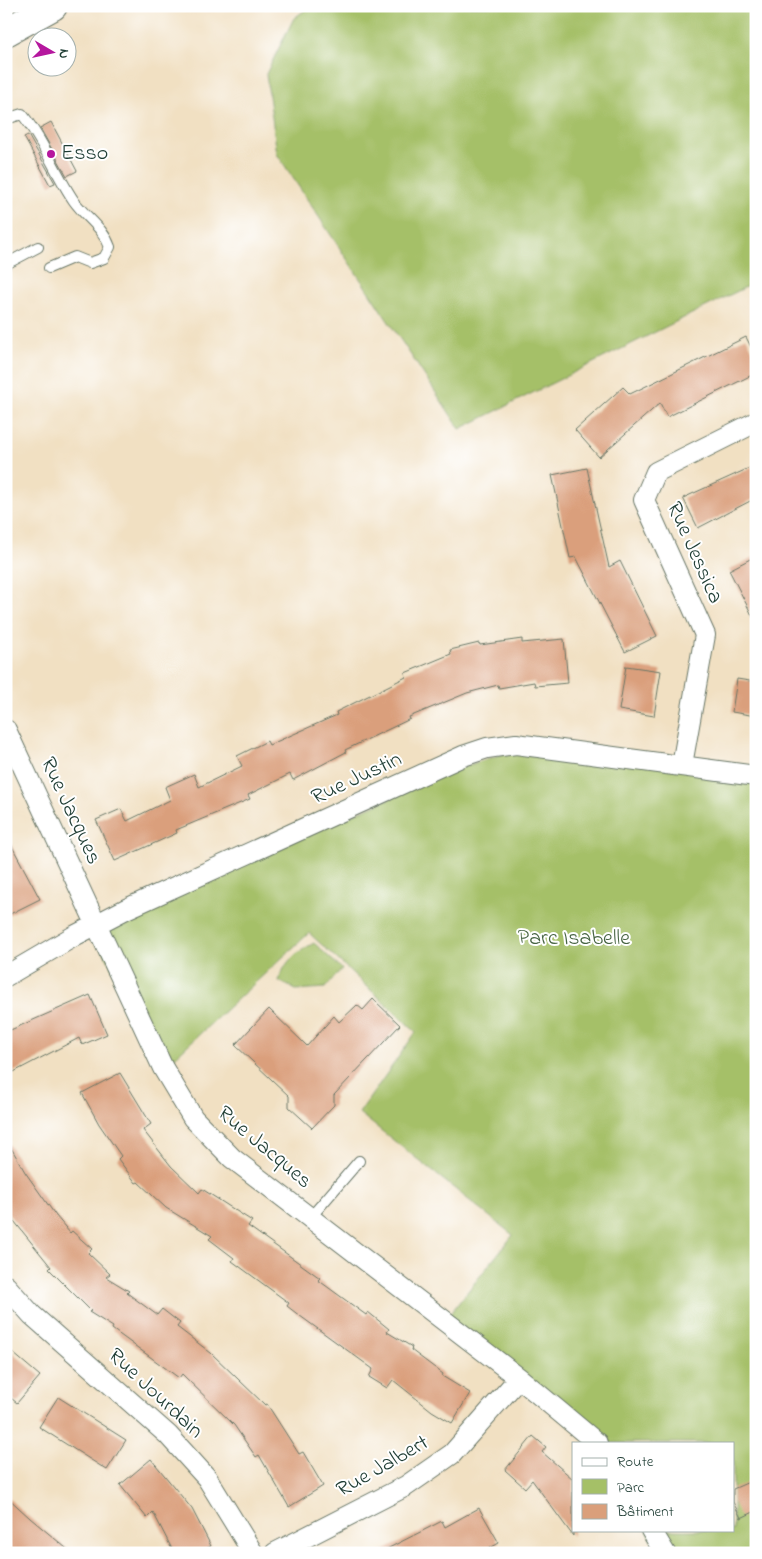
<svg xmlns="http://www.w3.org/2000/svg" width="762" height="1559" font-family="'Indie Flower',sans-serif">
  <style>
    .green { fill: #a5c067; stroke: #627e4e }
    .building { fill: #da9f7b }
    .lines { fill: none; stroke-linecap: round; stroke-linejoin: round }
    .service-casing { stroke: #687666; stroke-width: 12 }
    .minor-casing { stroke: #687666; stroke-width: 22 }
    .primary-casing { stroke: #687666; stroke-width: 30 }
    .service { stroke: #fff; stroke-width: 10 }
    .minor { stroke: #fff; stroke-width: 20 }
    .primary { stroke: #fff; stroke-width: 28 }
    .poi-dot { fill: #b5179e; stroke: #fff; stroke-width: 2 }
    .labels { text-anchor: middle; dominant-baseline: central; stroke-width: 4; stroke-linejoin: round; paint-order: stroke }
    .poi-label { font-size: 22px; fill: #1f3d34; stroke: #fff; text-anchor: start }
    .street-label { font-size: 22px; fill: #1f3d34; stroke: #fff }
    .park-label { font-size: 22px; fill: #476443; stroke: #fff }
  </style>
  <rect width="100%" height="100%" fill="#fff"/>
  <filter id="ink" filterUnits="userSpaceOnUse"><feTurbulence type="fractalNoise" baseFrequency=".02" numOctaves="2"/><feDisplacementMap in="SourceGraphic" scale="10" xChannelSelector="R" yChannelSelector="G"/><feConvolveMatrix kernelMatrix="1 2 1 2 8 2 1 2 1" color-interpolation-filters="sRGB"/></filter>
  <filter id="wash" filterUnits="userSpaceOnUse"><feTurbulence type="fractalNoise" baseFrequency=".0096" numOctaves="4" result="noise"/><feDisplacementMap in="SourceGraphic" scale="20" xChannelSelector="R" yChannelSelector="G"/><feGaussianBlur stdDeviation="1.12" result="paint"/><feColorMatrix in="noise" values="0 0 0 0 0 0 0 0 0 0 0 0 0 0 0 0 0 1.4 0 .05"/><feComposite in="paint" operator="in"/></filter>
  <g filter="url(#wash)">
    <rect width="100%" height="100%" fill="#f1e0c2"/>
    <path class="green" d="M311 6H756V282L460 429 277 154 266 74 294 18Z
      M502 754 642 759 756 782V1553H659L647 1530H733V1443H597L444 1321 513 1235 359 1113 416 1032 309 933 163 1068 91 927 463 767Z
      M314 943 342 969 325 988 296 990 279 981C285 960 296 953 314 943Z"/>
    <g id="blocks">
      <path class="building" d="M51 122 77 171 67 176 40 128Z
        M28 135 55 183 50 185 24 137Z
        M746 337 756 357V373L667 417 660 403 599 457 575 430 623 387 630 394Z
        M756 465V498L698 528 683 498Z
        M587 468 609 567 620 561 657 636 625 652 576 557 570 558 552 475Z
        M756 556V623L729 570Z
        M522 639V643L564 639 568 683 535 686 534 682 499 688 498 685 467 693 409 717 410 719 345 750 346 752 293 780 290 774 248 795 250 799 176 830 177 833 115 861 96 820 121 809 127 821 170 800 165 787 194 774 199 787 242 766 237 756 267 741 269 745 337 715 336 712 406 677 405 673 451 654 450 650 479 643 480 645Z
        M626 666 661 671 654 716 619 710Z
        M737 679 756 682V716L732 712Z
        M6 835 40 899 6 916Z
        M90 995 107 1034 82 1045 79 1038 6 1076V1032Z
        M373 999 400 1025 334 1095V1105L312 1128 289 1107V1096L235 1045 269 1009 307 1046 334 1016 339 1022 357 1005 363 1010Z
        M120 1073 151 1124 143 1130 171 1166 199 1193 202 1189 252 1221 248 1226 320 1278 318 1280 366 1315 368 1312 389 1329 387 1332 412 1347 411 1350 443 1374 442 1376 470 1393 452 1423 432 1411 393 1380 387 1388 369 1377 373 1369 296 1313 287 1306 289 1303 232 1261 234 1258 209 1239 212 1236 166 1208 138 1182 136 1183 118 1159 121 1156 99 1124 82 1093Z
        M6 1139 25 1172 56 1216 70 1233 72 1231 92 1249 88 1253 110 1274 106 1277 129 1291 127 1293 157 1315 162 1309 180 1323 177 1327 211 1353 265 1405 267 1404 299 1454 303 1452 323 1486 289 1507 259 1455 256 1457 234 1425 182 1374 179 1378 112 1329 113 1327 89 1312 91 1311 49 1269 51 1267 6 1211Z
        M6 1347 40 1376 17 1403 6 1394Z
        M58 1397 126 1440 107 1470 39 1427Z
        M533 1436 546 1447 542 1452 573 1479V1536L532 1480 525 1488 505 1470Z
        M151 1459 192 1509 211 1546 198 1553H174L153 1512 147 1518 120 1485Z
        M749 1482 750 1485 756 1482V1511L741 1518 733 1502V1489Z
        M6 1496 30 1518 72 1553H15L6 1546Z
        M479 1508 499 1543 481 1553H379L442 1521 445 1527Z"/>
    </g>
  </g>
  <g filter="url(#ink)">
    <use href="#blocks" fill-opacity="0" stroke="#687666" stroke-width="1"/>
    <g class="lines">
      <defs>
        <path id="service" d="M6 119 22 114C44 141 55 173 74 201 86 218 103 227 110 247L104 258 90 263 75 257 49 268
          M6 264 38 247
          M310 1218 359 1161"/>
        <path id="minor" d="M6 730 163 1068 193 1118 232 1158 519 1378 597 1443
          M682 765 705 635 644 500 656 472 756 422
          M6 976 76 935 126 909 463 756 487 748 516 744 756 776
          M6 1286 32 1315 168 1435 207 1478 253 1553
          M651 1530 665 1553
          M275 1553 406 1486 452 1454 519 1378"/>
        <path id="primary" d="M6 32 53 6"/>
      </defs>
      <use href="#service" class="service-casing"/>
      <use href="#minor" class="minor-casing"/>
      <use href="#primary" class="primary-casing"/>
      <use href="#service" class="service"/>
      <use href="#minor" class="minor"/>
      <use href="#primary" class="primary"/>
    </g>
  </g>
  <circle class="poi-dot" cx="51" cy="154" r="5"/>
  <g class="labels">
    <g class="poi-label">
      <text x="61" y="154">Esso</text>
    </g>
    <g class="street-label">
      <text transform="translate(694 553) rotate(66)">Rue Jessica</text>
      <text transform="translate(357 779) rotate(-25)">Rue Justin</text>
      <text transform="translate(70 811) rotate(65)">Rue Jacques</text>
      <text transform="translate(264 1148) rotate(40)">Rue Jacques</text>
      <text transform="translate(155 1394) rotate(43)">Rue Jourdain</text>
      <text transform="translate(383 1467) rotate(-30)">Rue Jalbert</text>
    </g>
    <g class="park-label">
      <text x="574" y="939">Parc Isabelle</text>
    </g>
  </g>
  <rect width="762" height="1559" fill="none" stroke="#fff" stroke-width="25"/>
  <rect x="572" y="1442" width="162" height="90" fill="#ffffff" stroke="#a5b1ae"/>
  <rect x="582" y="1458" width="25" height="8" fill="#ffffff" stroke="#a5b1ae"/>
  <text x="617" y="1466" font-size="15" fill="#1f3d34">Route</text>
  <rect x="582" y="1479" width="25" height="15" fill="#a5c067" stroke="#a5b1ae"/>
  <text x="617" y="1492" font-size="15" fill="#1f3d34">Parc</text>
  <rect x="582" y="1504" width="25" height="15" fill="#da9f7b" stroke="#a5b1ae"/>
  <text x="617" y="1516" font-size="15" fill="#1f3d34">Bâtiment</text>
  <g transform="translate(52 52) rotate(99)"><circle r="24" fill="#ffffff" stroke="#a5b1ae"/>
  <path d="M0-4L9 19L0 12L-9 19Z" fill="#b5179e"/>
  <text y="-8" font-size="14" font-weight="bold" text-anchor="middle" fill="#1f3d34">N</text>
  </g>
</svg>
